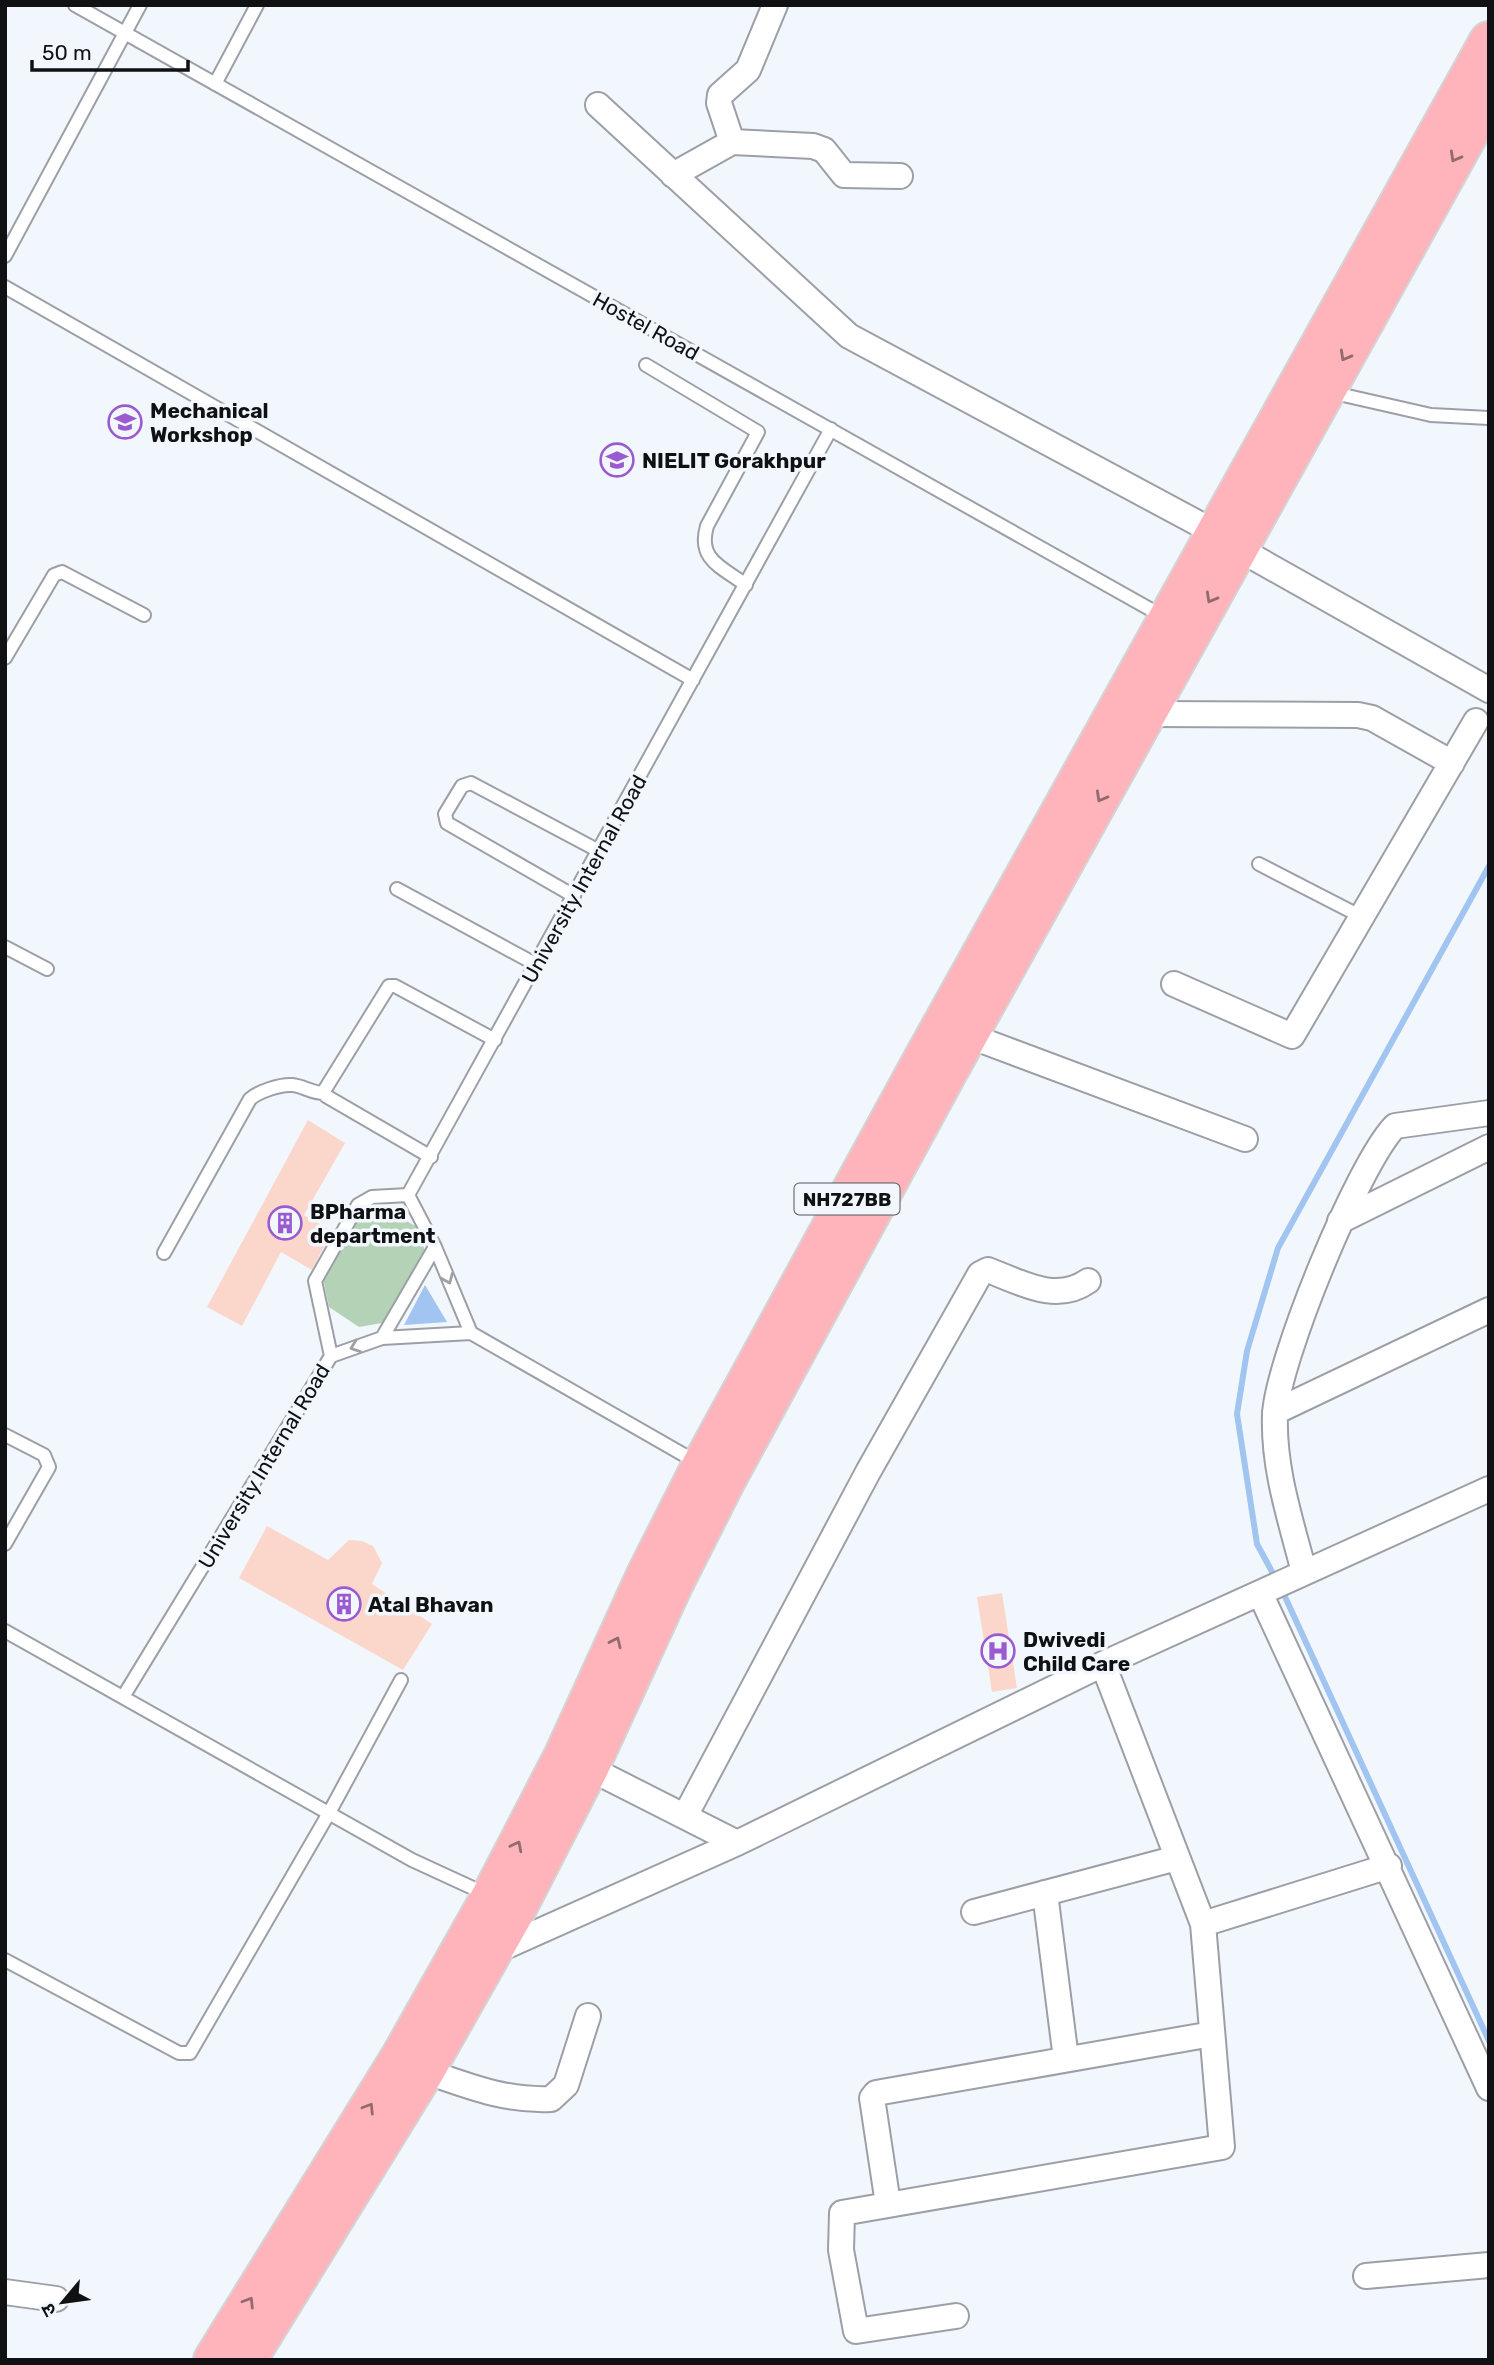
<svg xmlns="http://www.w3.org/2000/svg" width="1494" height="2365" font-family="Rubik,'Noto Sans Devanagari',sans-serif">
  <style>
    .green { fill: #b4d2b5 }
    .water { fill: #a1c5f0 }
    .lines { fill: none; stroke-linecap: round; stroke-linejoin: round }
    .stream { stroke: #a1c5f0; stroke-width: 6 }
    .building { fill: #fbd7cb }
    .service-casing { stroke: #9ca0a6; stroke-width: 16 }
    .minor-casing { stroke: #9ca0a6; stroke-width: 28 }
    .trunk-casing { stroke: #d4d4d5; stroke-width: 42 }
    .service { stroke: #fff; stroke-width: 12 }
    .minor { stroke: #fff; stroke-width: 24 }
    .trunk { stroke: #feb4ba; stroke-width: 38 }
    .oneway { stroke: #926b6f }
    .oneway2 { stroke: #9fa0a1 }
    .labels { text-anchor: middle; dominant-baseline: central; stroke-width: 7; stroke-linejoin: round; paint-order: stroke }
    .shield { fill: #f2f7fd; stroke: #535659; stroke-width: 2 }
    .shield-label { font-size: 19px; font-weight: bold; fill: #0f1113 }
    .street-label { font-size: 21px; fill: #0f1113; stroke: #f2f7fd }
    .poi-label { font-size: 21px; font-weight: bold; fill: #0f1113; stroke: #f2f7fd; text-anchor: start }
  </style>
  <rect width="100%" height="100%" fill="#f2f7fd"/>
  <path class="green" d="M382 1207 417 1227 426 1254 382 1323 359 1327 329 1307 323 1278 352 1220Z"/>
  <path class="water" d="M425 1285 447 1322 404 1325Z"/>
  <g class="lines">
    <path class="stream" d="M1276 1579 1257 1544 1237 1414 1247 1351 1278 1248 1489 866
      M1281 1588 1489 2041"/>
  </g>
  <path class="building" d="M308 1120 345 1143 304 1215 332 1231 312 1270 281 1252 242 1326 207 1307Z
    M267 1526 328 1560 349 1540 362 1541 373 1546 382 1563 372 1584 432 1624 403 1670 239 1578Z
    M1002 1593 1017 1688 992 1692 977 1597Z"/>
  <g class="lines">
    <defs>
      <path id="service" d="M75 5 1164 617
        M215 84 257 5
        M5 256 140 5
        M5 287 693 680
        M646 365 758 432 707 526C697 560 722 567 746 585
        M1330 392 1431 415 1489 418
        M5 658 54 575 62 572 144 615
        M1259 864 1362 917
        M397 889 537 965
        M574 896 447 823 445 814 462 786 471 783 599 851
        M5 947 47 969
        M431 1157 326 1096 324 1091 389 986H395L495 1040
        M408 1195 831 429
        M408 1195 435 1247 471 1333
        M164 1253 250 1099C258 1092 280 1084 292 1085 304 1086 311 1093 324 1093
        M382 1338 435 1247
        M331 1356 315 1281 358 1205 372 1197 408 1195
        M5 1435 44 1455 49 1467 5 1544
        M5 1631 412 1860 488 1895
        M123 1697 331 1356 382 1338 471 1333 698 1463
        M5 1960 179 2053H190L329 1813 401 1680"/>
      <path id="minor" d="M598 105 849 336 1216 533
        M732 142 813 146 824 150 844 175 900 176
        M673 175 732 142 719 103 720 95 748 70 775 5
        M1239 549 1489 690
        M1147 714 1358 715 1372 718 1452 763
        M1174 984 1292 1036 1476 721
        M970 1036 1245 1139
        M1340 1221 1489 1147
        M1275 1412 1489 1310
        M1304 1572C1291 1521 1273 1469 1275 1415 1277 1362 1358 1164 1395 1126L1489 1113
        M1260 1593 1489 2088
        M1103 1664 1203 1924
        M589 1768 737 1843
        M685 1816 868 1472 980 1274 988 1270C1020 1282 1056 1304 1088 1281
        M1045 1893 1066 2059
        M974 1912 1177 1858
        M493 1952 737 1843 1103 1664 1489 1489
        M425 2071C468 2086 505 2101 551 2099L566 2085 588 2016
        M888 2204 872 2098 876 2093 1212 2034
        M1366 2276 1489 2265
        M5 2292 56 2299
        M956 2316 856 2331 841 2250 842 2213 1222 2147 1203 1924 1389 1866"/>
      <path id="trunk" d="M213 2360 401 2056 491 1896 564 1755 647 1573 701 1466 922 1061 1489 41
        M247 2360 425 2071 516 1910 589 1768 673 1585 726 1480 946 1075 1489 97"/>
    </defs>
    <use href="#service" class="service-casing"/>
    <use href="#minor" class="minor-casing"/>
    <use href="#trunk" class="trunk-casing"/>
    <use href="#service" class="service"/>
    <use href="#minor" class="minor"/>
    <use href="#trunk" class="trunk"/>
  </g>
  <defs><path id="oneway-chevron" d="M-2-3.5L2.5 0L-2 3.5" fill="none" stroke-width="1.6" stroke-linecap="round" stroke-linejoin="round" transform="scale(1.75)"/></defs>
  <g class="oneway">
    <use href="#oneway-chevron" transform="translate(1455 157) rotate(119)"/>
    <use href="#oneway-chevron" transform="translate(1345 356) rotate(119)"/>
    <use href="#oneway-chevron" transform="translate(1211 598) rotate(119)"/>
    <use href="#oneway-chevron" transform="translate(1101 797) rotate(119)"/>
    <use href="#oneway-chevron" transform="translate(616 1642) rotate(-65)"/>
    <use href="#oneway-chevron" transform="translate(517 1846) rotate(-63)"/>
    <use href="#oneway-chevron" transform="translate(369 2108) rotate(-58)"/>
    <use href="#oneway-chevron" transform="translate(249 2302) rotate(-58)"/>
  </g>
  <g class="oneway2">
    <use href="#oneway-chevron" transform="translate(448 1279) rotate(67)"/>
    <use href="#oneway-chevron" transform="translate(355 1347) rotate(160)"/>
  </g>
  <defs>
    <symbol id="university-ring" viewBox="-11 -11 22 22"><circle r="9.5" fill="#f2f7fd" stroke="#9a5ad0" stroke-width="1.5"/><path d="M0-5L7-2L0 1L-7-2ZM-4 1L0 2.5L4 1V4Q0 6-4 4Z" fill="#9a5ad0"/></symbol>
    <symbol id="building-ring" viewBox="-11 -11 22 22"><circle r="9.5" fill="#f2f7fd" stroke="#9a5ad0" stroke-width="1.5"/><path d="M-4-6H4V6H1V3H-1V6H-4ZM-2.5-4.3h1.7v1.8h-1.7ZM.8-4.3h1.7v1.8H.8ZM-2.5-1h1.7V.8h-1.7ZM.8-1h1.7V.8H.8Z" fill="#9a5ad0"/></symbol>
    <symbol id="hospital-ring" viewBox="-11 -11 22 22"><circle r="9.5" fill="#f2f7fd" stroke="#9a5ad0" stroke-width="1.5"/><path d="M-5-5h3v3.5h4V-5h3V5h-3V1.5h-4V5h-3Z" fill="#9a5ad0"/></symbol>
  </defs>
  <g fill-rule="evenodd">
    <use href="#university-ring" x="106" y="403" width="38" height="38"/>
    <use href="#university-ring" x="598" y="441" width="38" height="38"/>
    <use href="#building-ring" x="266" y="1204" width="38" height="38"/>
    <use href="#building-ring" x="325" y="1585" width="38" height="38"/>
    <use href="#hospital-ring" x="979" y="1632" width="38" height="38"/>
  </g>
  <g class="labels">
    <rect class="shield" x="794.5" y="1183.5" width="105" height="31" rx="5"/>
    <g class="shield-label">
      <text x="847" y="1199">NH727BB</text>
    </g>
    <g class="street-label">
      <text transform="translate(646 326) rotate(29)">Hostel Road</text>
      <text transform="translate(584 879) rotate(-61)">University Internal Road</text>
      <text transform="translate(264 1466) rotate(-59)">University Internal Road</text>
    </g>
    <g class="poi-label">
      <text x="150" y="410">Mechanical<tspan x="150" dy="24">Workshop</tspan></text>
      <text x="642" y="460">NIELIT Gorakhpur</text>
      <text x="310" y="1211">BPharma<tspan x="310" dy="24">department</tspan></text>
      <text x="368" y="1604">Atal Bhavan</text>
      <text x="1023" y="1639">Dwivedi<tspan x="1023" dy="24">Child Care</tspan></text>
    </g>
  </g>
  <rect width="1494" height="2365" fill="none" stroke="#0f1113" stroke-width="14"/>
  <g transform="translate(63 2302) rotate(241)" stroke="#f2f7fd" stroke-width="5" paint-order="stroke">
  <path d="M0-5L12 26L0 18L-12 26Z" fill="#0f1113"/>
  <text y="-10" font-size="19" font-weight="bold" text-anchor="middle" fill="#0f1113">उ</text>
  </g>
  <path d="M32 60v10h156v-10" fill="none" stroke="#0f1113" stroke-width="3.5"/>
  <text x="42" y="60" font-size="21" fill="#0f1113" stroke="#f2f7fd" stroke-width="5" paint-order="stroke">50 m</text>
</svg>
